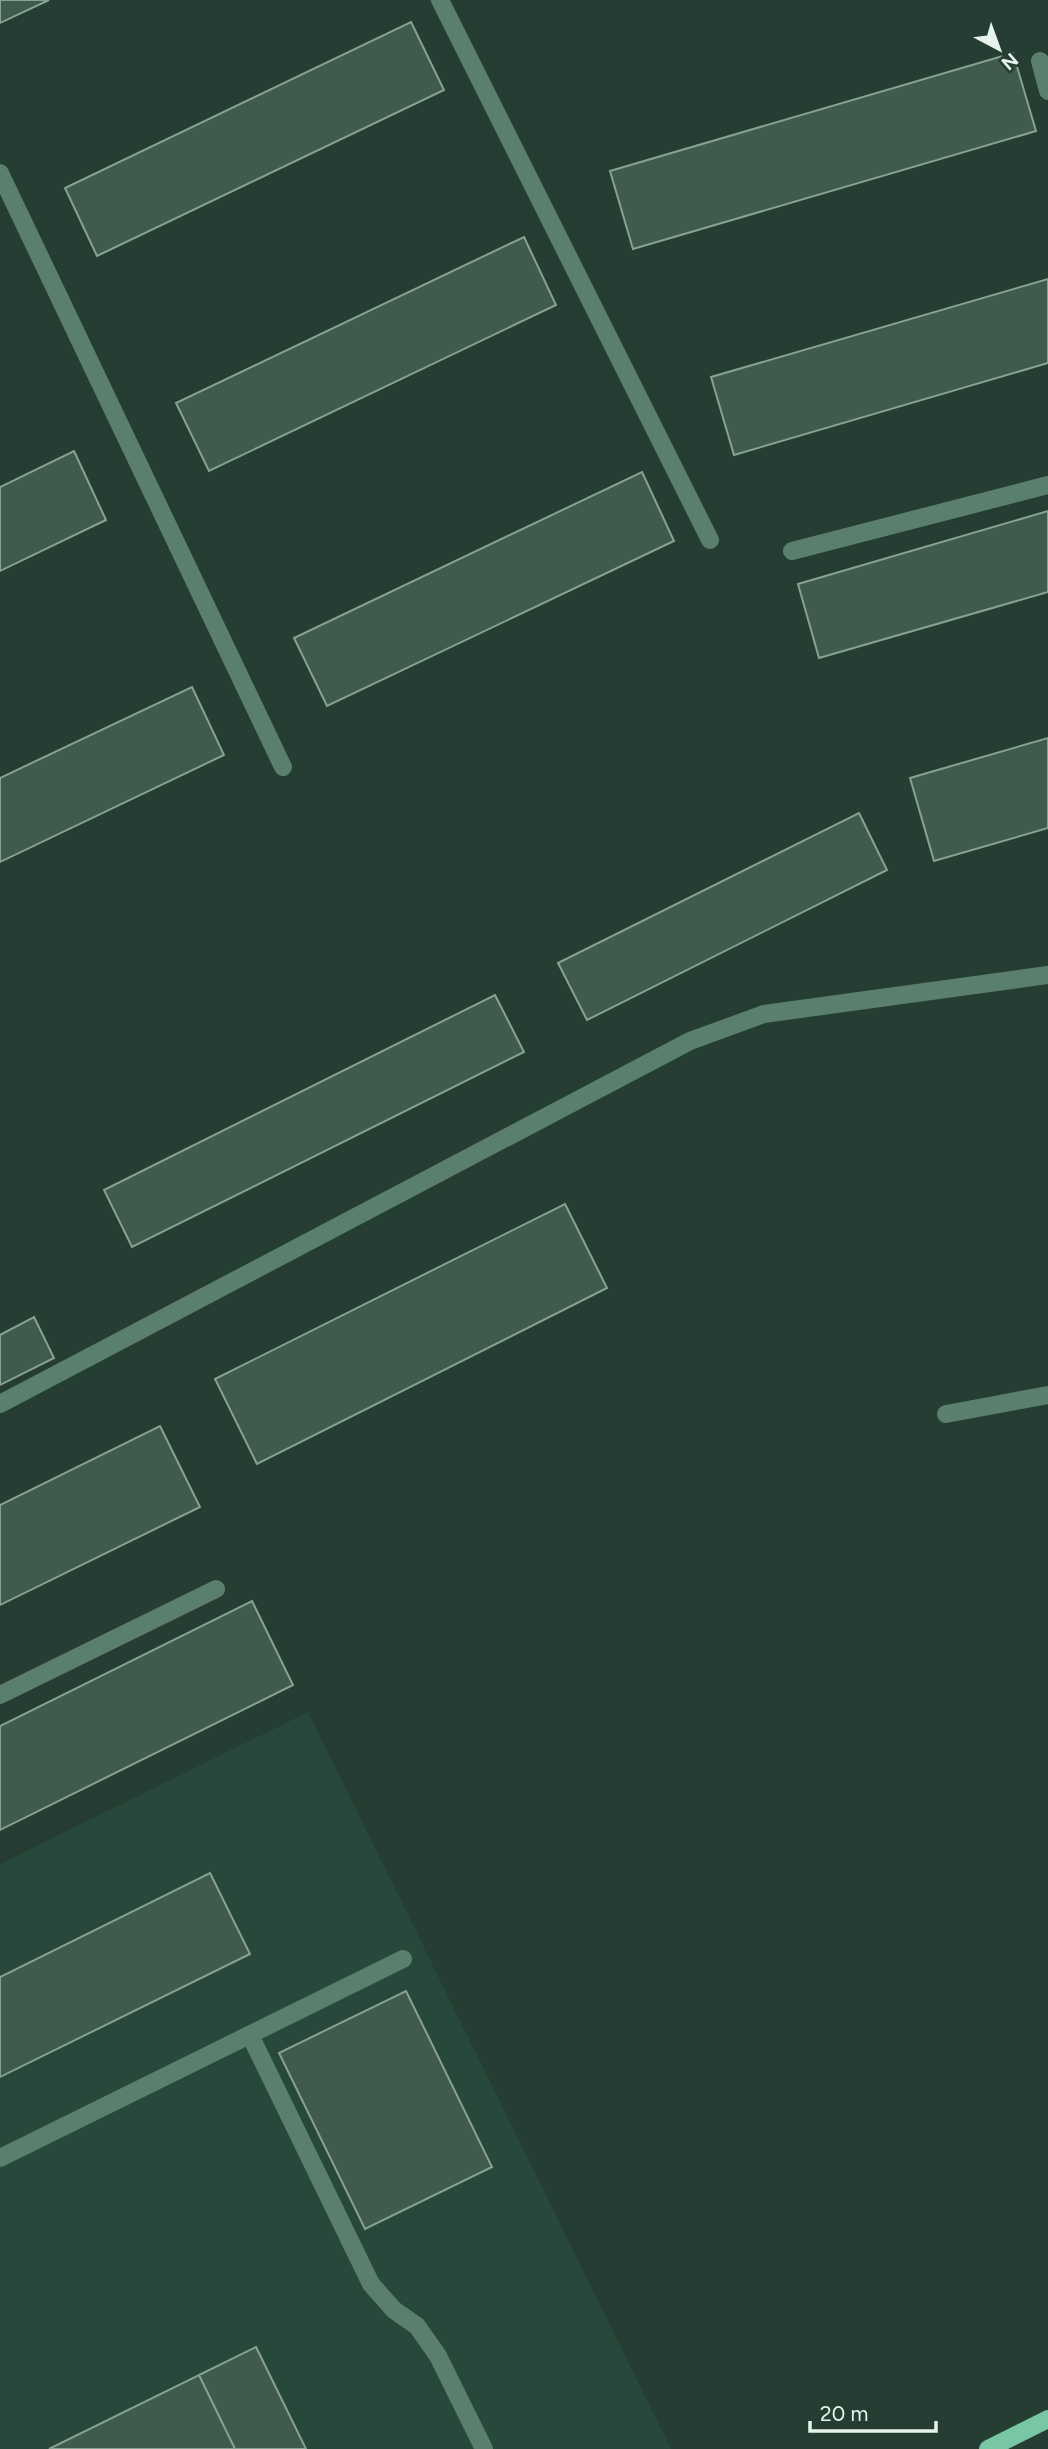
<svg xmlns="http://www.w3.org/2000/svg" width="1048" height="2449" font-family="Figtree,sans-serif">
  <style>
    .built { fill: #28483b }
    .building { fill: #415a4e; stroke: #87a295; stroke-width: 2 }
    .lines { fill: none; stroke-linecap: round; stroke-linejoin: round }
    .minor { stroke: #5a7f6f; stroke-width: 18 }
    .major { stroke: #77c7a5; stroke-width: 18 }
  </style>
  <rect width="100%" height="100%" fill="#253d32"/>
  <path class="built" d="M308 1712 671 2449H0V1864Z"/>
  <path class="building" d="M0 0H49L0 23Z
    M411 22 444 90 97 256 65 188Z
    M1013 53 1036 131 633 249 610 171Z
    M524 237 556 305 209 471 176 403Z
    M1048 279V363L734 455 711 377Z
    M74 451 106 520 0 571V487Z
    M642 472 674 541 327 706 294 638Z
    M1048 511V592L819 658 798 584Z
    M192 687 224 755 0 862V778Z
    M1048 738V828L934 861 910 778Z
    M859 813 887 870 587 1020 558 963Z
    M495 995 524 1052 132 1247 104 1190Z
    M565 1204 607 1288 257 1464 215 1379Z
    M34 1317 54 1358 0 1385V1335Z
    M160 1426 200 1507 0 1605V1505Z
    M252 1601 293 1685 0 1830V1726Z
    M210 1873 250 1954 0 2077V1977Z
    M406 1991 492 2167 365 2229 279 2053Z
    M256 2347 306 2449H235L199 2375Z
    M199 2375 235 2449H49Z"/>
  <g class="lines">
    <path class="minor" d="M440 0 710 540
      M1040 61 1048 91
      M0 173 283 767
      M792 551 1048 485
      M0 1404 690 1041 764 1014 1048 975
      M946 1414 1048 1395
      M0 1695 216 1589
      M250 2035 371 2284 394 2310 417 2326 438 2356 484 2449
      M0 2158 403 1959"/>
    <path class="major" d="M988 2449 1048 2419"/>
  </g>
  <g transform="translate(999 49) rotate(139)" stroke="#253d32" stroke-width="5" paint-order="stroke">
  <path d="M0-5L12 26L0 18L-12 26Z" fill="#e5f3ec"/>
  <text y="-10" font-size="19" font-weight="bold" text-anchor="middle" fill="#e5f3ec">N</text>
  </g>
  <path d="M810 2421v10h126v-10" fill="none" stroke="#e5f3ec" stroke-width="3.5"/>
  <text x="820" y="2421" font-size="21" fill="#e5f3ec" stroke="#253d32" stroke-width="5" paint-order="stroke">20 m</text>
</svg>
